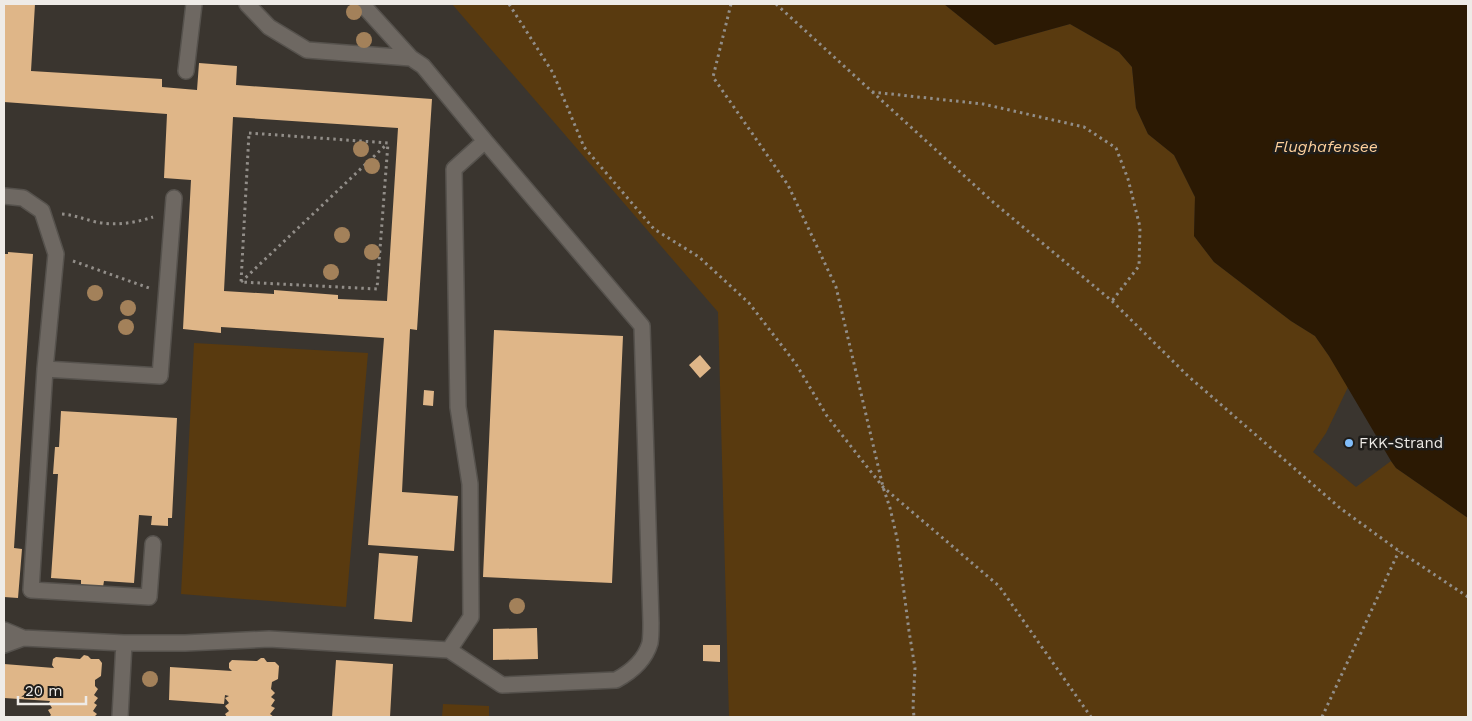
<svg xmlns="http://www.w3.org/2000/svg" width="1472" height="721" font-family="'Work Sans',sans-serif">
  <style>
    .green { fill: #593a0f }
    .water { fill: #2b1903 }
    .building { fill: #dfb688; fill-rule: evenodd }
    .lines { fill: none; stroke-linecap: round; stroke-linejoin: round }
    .minor-casing { stroke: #56524d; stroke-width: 18 }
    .path { stroke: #928e89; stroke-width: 3; stroke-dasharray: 2.5 4; stroke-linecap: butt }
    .minor { stroke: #6e6862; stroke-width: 15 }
    .tree { fill: #a3815a }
    .poi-dot { fill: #81bdfa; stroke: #1f1d1a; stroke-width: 2 }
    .labels { text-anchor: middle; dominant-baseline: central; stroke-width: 5; stroke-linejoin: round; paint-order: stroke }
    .poi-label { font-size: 15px; fill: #eeebe7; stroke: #1f1d1a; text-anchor: start }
    .water-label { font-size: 16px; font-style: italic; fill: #fed09c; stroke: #1f1d1a }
  </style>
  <rect width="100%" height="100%" fill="#3a352f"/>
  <path class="green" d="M452 4H944L995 45 1070 24 1119 52 1132 67 1136 108 1148 134 1174 155 1195 197 1194 236 1214 262 1291 321 1315 336 1329 356 1348 387 1326 433 1313 452 1356 487 1391 461 1396 468 1468 518V717H729L718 312Z
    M194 343 368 353 346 607 181 594Z
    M443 704 489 706V717H442Z"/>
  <path class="water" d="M944 4H1468V518L1396 468 1391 461 1329 356 1315 336 1291 321 1214 262 1194 236 1195 197 1174 155 1148 134 1136 108 1132 67 1119 52 1070 24 995 45Z"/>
  <path class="building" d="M4 4H35L31 71 162 79V87L197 90 199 63 237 66 236 85 432 99 417 330 410 329 402 492 458 496 454 551 368 545 384 338 221 327V333L183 329 191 180 164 178 167 114 4 102ZM233 117 398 128 387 301 338 299V295L274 290V294L224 291Z
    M8 252 33 254 14 548 22 549 18 598 4 597V254H8Z
    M494 330 623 336 612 583 483 577Z
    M700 355 711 368 700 378 689 365Z
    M424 390 434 391 433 406 423 405Z
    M61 411 177 418 172 518H168V526L151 525 152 516 139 515 134 583 104 581 103 587 81 585V580L51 578 58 474H53L55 447H59Z
    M379 553 418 556 412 622 374 619Z
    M537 628 538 659 493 660V629Z
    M703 645H720V662L703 661Z
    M84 655 88 656 91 659H99L102 663 101 676 95 680V686L98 689 94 695 98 698 94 703 97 705 93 711 97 714 94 717H49L51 715 48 710 52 708 49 703 50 701 4 698V664L54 668 52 665 53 659 56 657 80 659Z
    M261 658H264L267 662H275L279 666 278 679 272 682 271 689 275 693 271 697 275 700 271 706 275 708 270 714 274 717H227L225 714 229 711 225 706 229 703 225 698 229 696 225 695 224 704 169 700 170 667 232 671 229 668V663L232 660 257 661Z
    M336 660 393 664 390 717H332Z"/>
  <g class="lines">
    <defs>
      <path id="minor" d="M247 4 269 27 307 50 411 58
        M362 4 411 58 423 66 485 141 454 169 458 407 470 484 471 617 449 650
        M186 71 194 4
        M4 196 23 198 42 211 56 254 45 369 160 376 174 198
        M45 369 31 590 149 597 153 544
        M4 630 23 638
        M4 645 23 638 124 643H185L269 639 449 650 502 685 616 680C631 672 645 660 650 643 651 637 651 629 651 623L642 326 485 141
        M120 717 124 643"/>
    </defs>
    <use href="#minor" class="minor-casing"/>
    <path class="path" d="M509 4 553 73 584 147 654 229 699 257 749 303 796 364 827 416 883 487 999 586 1091 717
      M731 4 713 77 788 185 836 287 883 487 890 508 897 538 909 631 915 668 913 706 914 717
      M776 4 993 202 1112 301 1188 376 1340 508 1399 551 1468 597
      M872 92 983 104 1084 127 1116 148 1128 179 1140 227 1139 266 1112 301
      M249 133 388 143 377 289 241 282Z
      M62 214C74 215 84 219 96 222 115 226 135 223 153 217
      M73 261 149 288
      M241 282 387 144
      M1322 717 1399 551"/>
    <use href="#minor" class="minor"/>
  </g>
  <g class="tree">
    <circle cx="354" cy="12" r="8"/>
    <circle cx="364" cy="40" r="8"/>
    <circle cx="361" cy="149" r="8"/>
    <circle cx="372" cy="166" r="8"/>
    <circle cx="342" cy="235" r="8"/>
    <circle cx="372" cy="252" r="8"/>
    <circle cx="331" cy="272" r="8"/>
    <circle cx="95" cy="293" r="8"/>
    <circle cx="128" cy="308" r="8"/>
    <circle cx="126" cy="327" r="8"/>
    <circle cx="517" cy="606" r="8"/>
    <circle cx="150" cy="679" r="8"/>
  </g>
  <circle class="poi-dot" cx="1349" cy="443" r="5"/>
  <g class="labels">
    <g class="poi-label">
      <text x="1359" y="443">FKK-Strand</text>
    </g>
    <g class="water-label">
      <text x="1326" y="146">Flughafensee</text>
    </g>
  </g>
  <rect width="1472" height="721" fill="none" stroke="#eeebe7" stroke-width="10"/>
  <path d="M18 696v8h68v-8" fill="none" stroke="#eeebe7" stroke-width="2.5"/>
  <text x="25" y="696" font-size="15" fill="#eeebe7" stroke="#1f1d1a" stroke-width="4" paint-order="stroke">20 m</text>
</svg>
